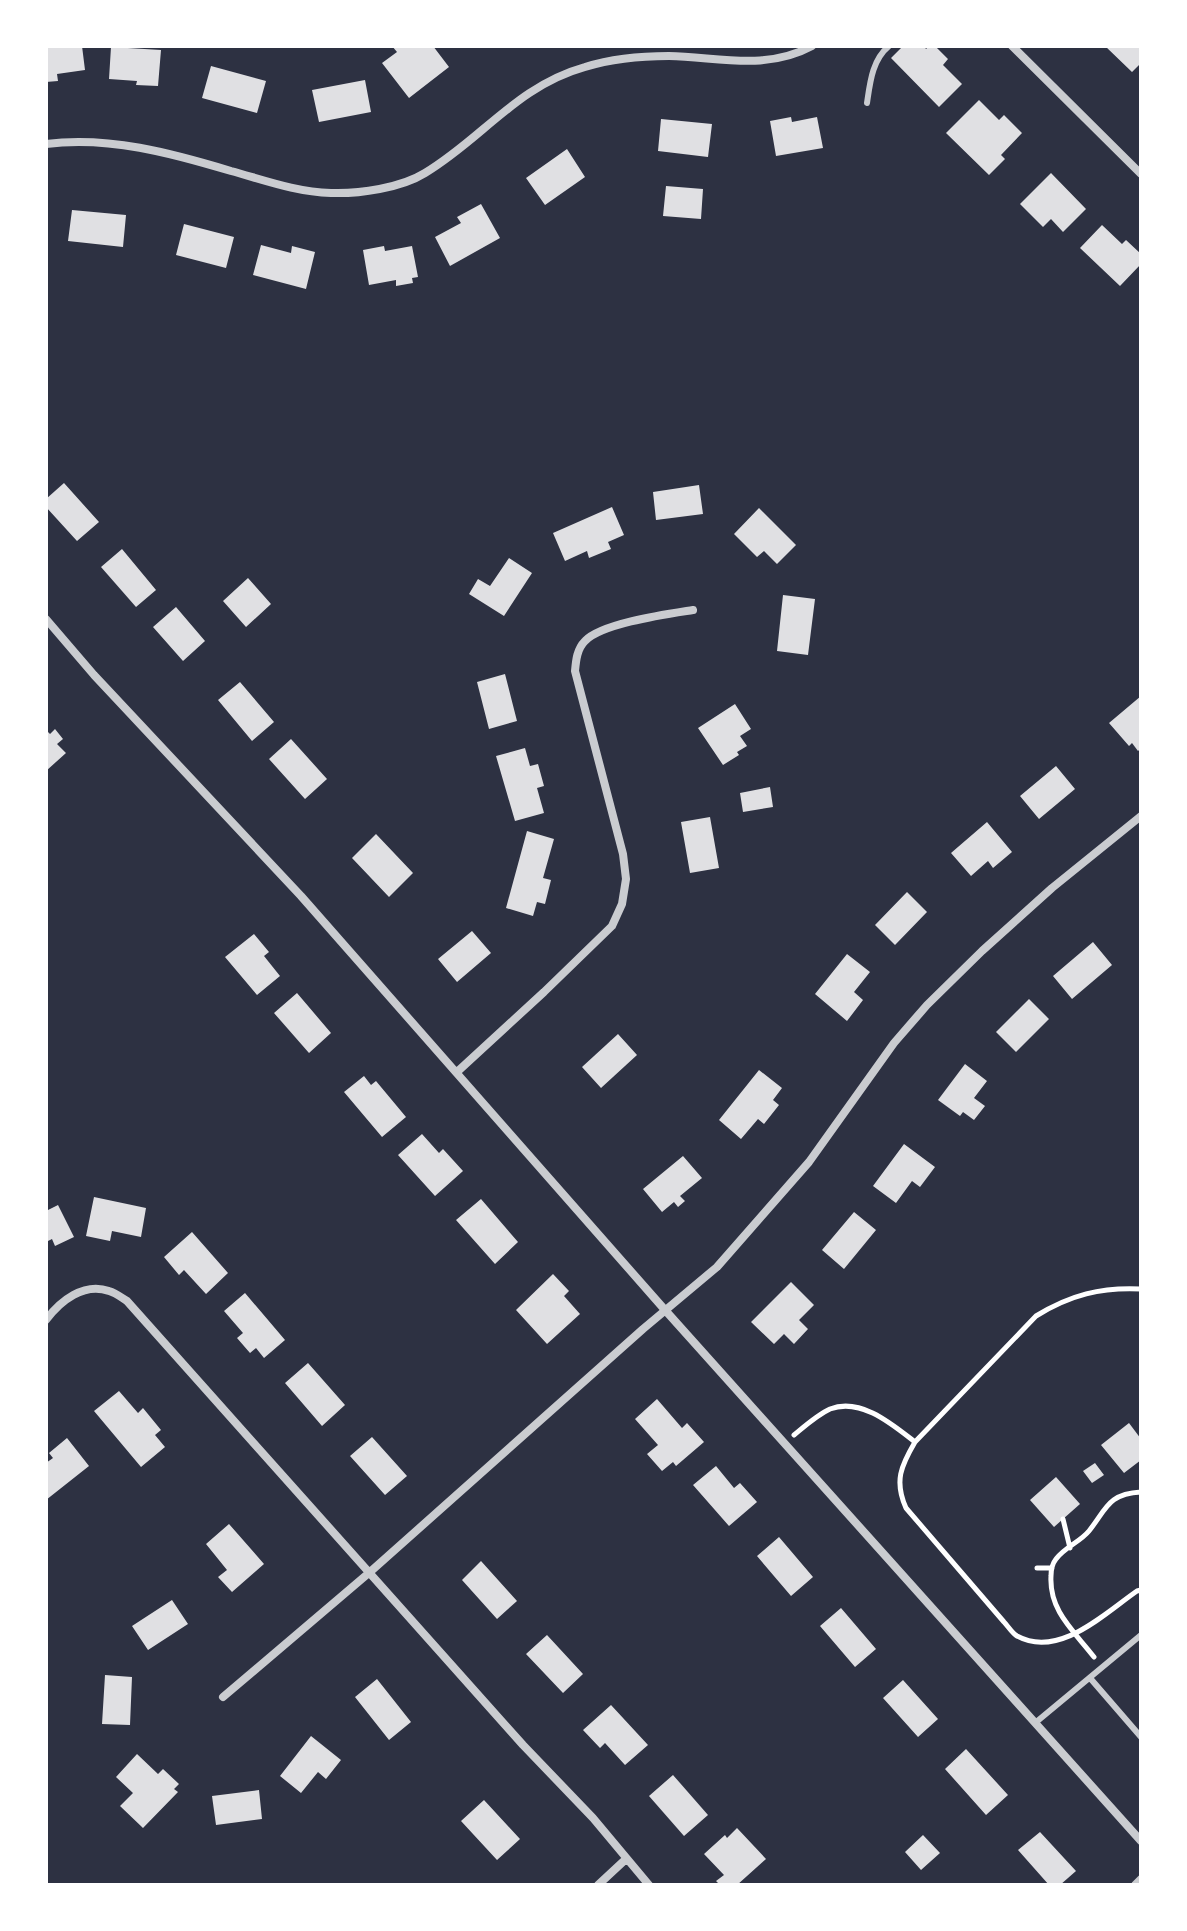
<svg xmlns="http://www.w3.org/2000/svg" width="1187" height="1931" font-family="Jost,sans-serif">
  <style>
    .building { fill: #e0e0e3 }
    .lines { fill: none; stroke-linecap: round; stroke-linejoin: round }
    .path { stroke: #fff; stroke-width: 5 }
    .service { stroke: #caccd0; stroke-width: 6 }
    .minor { stroke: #caccd0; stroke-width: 8 }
  </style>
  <rect width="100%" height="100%" fill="#2d3142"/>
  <path class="building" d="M46 46H82L85 70 57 74 58 81 46 82Z
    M392 46H433L449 67 409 98 382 63 397 52Z
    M903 46H924L926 49 929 46H935L948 59 943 65 962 84 939 107 891 58Z
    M1105 46H1141V63L1132 72Z
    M111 47 161 50 158 86 136 85 137 81 109 79Z
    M211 66 266 81 257 113 202 98Z
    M365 80 371 112 319 122 312 90Z
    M979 100 999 120 1004 115 1022 133 1001 155 1005 159 989 175 946 133Z
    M791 117 792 122 817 117 823 148 776 156 770 121Z
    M661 119 712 124 708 157 658 151Z
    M567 149 585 177 545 205 526 178Z
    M1051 173 1086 209 1063 232 1051 219 1043 227 1020 204Z
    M666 186 703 189 701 219 663 216Z
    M481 204 500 238 450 266 435 237 461 223 457 217Z
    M72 210 126 215 123 247 68 241Z
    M184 224 234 237 226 268 176 255Z
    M1102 225 1122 244 1126 240 1141 254V264L1120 286 1080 248Z
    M261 245 291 253 292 246 315 252 306 289 253 275Z
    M384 246 385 251 412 246 418 277 412 278 413 283 396 286V280L369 285 363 250Z
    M64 483 99 522 77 541 46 507V499Z
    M699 485 703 514 656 520 653 492Z
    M612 507 624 535 608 542 611 549 589 558 587 551 565 561 553 533Z
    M759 508 796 545 777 564 764 551 757 557 734 534Z
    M122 549 156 590 136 607 101 567Z
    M509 558 532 573 504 616 469 594 478 579 490 586Z
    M248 578 271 604 246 627 223 601Z
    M783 595 815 599 808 655 777 651Z
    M176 607 205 641 183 661 153 627Z
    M505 674 517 721 489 729 477 682Z
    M240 682 274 722 252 741 218 700Z
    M1141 696V748L1138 751 1132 743 1129 746 1109 723Z
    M735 704 751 729 740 736 747 746 737 752 739 755 723 765 698 728Z
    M55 729 63 739 57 744 66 753 46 771V730L50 734Z
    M291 739 327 779 305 799 269 759Z
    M525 748 530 766 538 764 544 786 537 788 544 813 515 821 496 756Z
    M1056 766 1075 789 1039 819 1020 796Z
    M770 787 773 807 743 812 740 793Z
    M710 817 719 868 690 873 681 822Z
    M987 822 1012 852 993 868 988 861 971 876 951 853Z
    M527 831 554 839 543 878 551 880 545 904 537 902 533 916 506 908Z
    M376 834 413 873 389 897 352 858Z
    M907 892 927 912 895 945 875 925Z
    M472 931 491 953 457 982 438 959Z
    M254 934 269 952 264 956 280 976 257 995 225 957Z
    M1093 942 1112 965 1072 999 1053 976Z
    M847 954 870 972 854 992 863 1000 847 1021 815 994Z
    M297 993 331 1033 309 1053 274 1013Z
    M1029 999 1049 1019 1016 1052 996 1032Z
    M618 1034 637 1055 601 1088 582 1067Z
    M965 1064 987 1081 974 1098 985 1106 974 1120 963 1112 960 1116 938 1100Z
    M759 1070 782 1088 773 1100 779 1105 764 1124 758 1119 741 1139 719 1120Z
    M364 1076 371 1085 376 1081 406 1117 382 1137 344 1092Z
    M422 1134 439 1153 443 1149 463 1171 435 1196 398 1155Z
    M904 1144 935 1167 920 1187 912 1181 896 1203 873 1186Z
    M683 1156 702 1178 680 1196 685 1201 678 1207 674 1202 662 1212 643 1189Z
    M94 1197 146 1208 141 1237 112 1231 110 1241 86 1236Z
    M481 1199 518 1242 495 1264 456 1220Z
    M58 1205 74 1237 55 1246 52 1239 46 1242V1211Z
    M854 1212 876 1230 844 1269 822 1250Z
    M192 1232 228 1273 206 1294 184 1270 179 1275 164 1257Z
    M553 1274 569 1291 564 1296 580 1314 547 1344 516 1310Z
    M791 1282 814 1305 799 1320 808 1329 794 1344 784 1334 774 1344 751 1322Z
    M245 1293 285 1340 264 1358 256 1348 250 1353 237 1338 243 1333 224 1311Z
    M308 1363 345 1405 322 1426 285 1383Z
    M119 1391 138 1413 143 1408 161 1430 155 1435 165 1447 141 1467 94 1411Z
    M657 1399 682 1428 687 1423 704 1442 676 1466 673 1462 662 1471 647 1454 658 1445 635 1419Z
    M1129 1423 1141 1439V1460L1124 1473 1101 1445Z
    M372 1437 407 1476 385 1495 350 1456Z
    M67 1438 89 1466 46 1500V1463L53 1458 49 1453Z
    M1095 1463 1104 1475 1092 1483 1083 1471Z
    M716 1466 734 1488 740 1483 757 1502 729 1526 693 1485Z
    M1056 1477 1080 1504 1054 1527 1030 1500Z
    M229 1524 264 1564 232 1592 218 1577 227 1570 206 1544Z
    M779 1537 813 1577 791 1596 757 1556Z
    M481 1561 517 1601 497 1619 462 1580Z
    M172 1600 188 1624 148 1650 132 1626Z
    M841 1608 876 1649 855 1667 820 1626Z
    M547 1635 583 1674 563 1693 526 1654Z
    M105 1675 132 1677 130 1725 102 1724Z
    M377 1679 411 1722 389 1740 355 1697Z
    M903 1680 938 1719 918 1737 883 1698Z
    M611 1705 648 1745 625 1765 605 1743 600 1748 583 1730Z
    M311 1736 341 1760 326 1779 318 1772 301 1793 280 1776Z
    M966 1749 1008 1795 986 1815 945 1769Z
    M137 1754 158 1774 163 1769 179 1784 174 1789 178 1792 143 1828 120 1806 133 1793 116 1777Z
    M673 1775 708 1815 684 1836 649 1796Z
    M259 1790 262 1819 216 1825 212 1796Z
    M484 1800 520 1839 497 1860 461 1821Z
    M737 1828 766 1859 737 1885H720L716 1881 724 1875 704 1854 725 1835 727 1838Z
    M1040 1832 1076 1871 1060 1885H1049L1018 1850Z
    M923 1835 940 1853 921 1870 905 1852Z"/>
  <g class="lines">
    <path class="path" d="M794 1435C805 1426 817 1415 830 1409 861 1397 893 1425 915 1442L1036 1316C1070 1295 1101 1287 1141 1289
      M915 1442C901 1466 894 1481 906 1508L1004 1622C1008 1626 1012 1633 1017 1636 1059 1659 1105 1613 1137 1591L1141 1590
      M1063 1519 1070 1548
      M1037 1568H1052
      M1094 1657C1074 1631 1049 1611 1051 1576 1051 1570 1052 1564 1056 1559 1065 1547 1080 1542 1089 1531 1107 1508 1108 1494 1141 1492"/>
    <path class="service" d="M867 103C870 83 872 60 889 46
      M1090 1678 1141 1737
      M1035 1723 1141 1635"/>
    <path class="minor" d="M1012 46 1141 174
      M46 144C109 136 171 153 231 171 264 180 296 192 331 193 359 194 401 188 425 173 482 139 517 86 585 67 611 59 643 56 669 56 719 57 766 71 812 46
      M46 619 94 675 301 896 665 1310 1141 1841
      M457 1072 544 992 612 926 622 904 626 879 623 854 575 671C576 660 577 649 585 641 602 623 668 614 693 610
      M46 1320C60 1301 84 1282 109 1291 116 1293 122 1298 127 1301L523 1745 593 1818 649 1885
      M223 1697 370 1572 643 1329 717 1267 809 1162 894 1043 927 1005 982 951 1052 888 1141 816
      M598 1885 626 1859
      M1135 1885 1141 1879"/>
  </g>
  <rect width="1187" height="1931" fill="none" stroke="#ffffff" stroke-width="96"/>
</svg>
